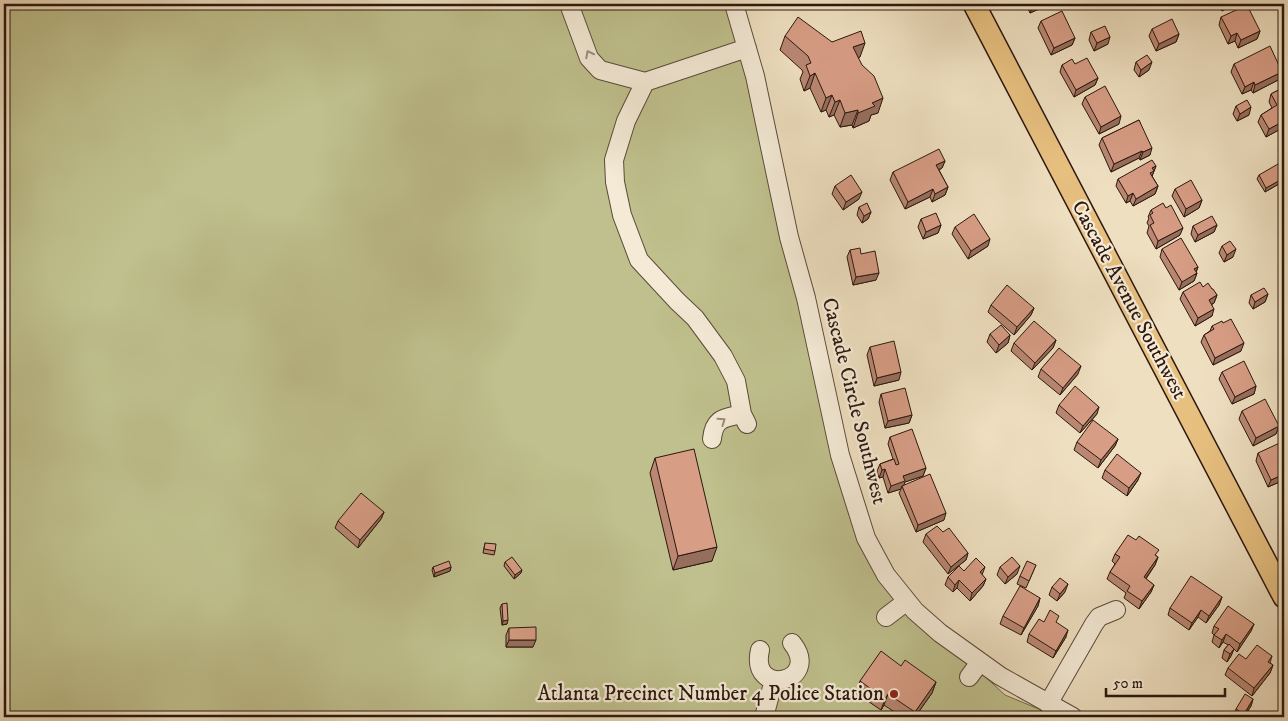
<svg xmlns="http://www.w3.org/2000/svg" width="1288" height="721" font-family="'IM FELL DW Pica',serif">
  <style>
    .green { fill: #bfc08d; stroke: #766c4e }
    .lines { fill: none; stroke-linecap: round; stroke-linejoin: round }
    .minor-casing { stroke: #5c4a3a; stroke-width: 20 }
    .major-casing { stroke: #2c180e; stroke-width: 24 }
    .minor { stroke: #f4ead6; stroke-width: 18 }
    .major { stroke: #e7c080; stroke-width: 21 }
    .wall { fill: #b98772; stroke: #2c180e }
    .shaded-wall { fill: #966e5d; stroke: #2c180e }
    .building { fill: #d79d85; stroke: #2c180e }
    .oneway { stroke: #9a8c7c }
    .poi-dot { fill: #8f2418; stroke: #f4ead6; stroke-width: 2 }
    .labels { text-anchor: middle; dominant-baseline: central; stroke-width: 4.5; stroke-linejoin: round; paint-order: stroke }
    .street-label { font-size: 21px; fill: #2c180e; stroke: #f4ead6 }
    .poi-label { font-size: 21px; fill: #2c180e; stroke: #f4ead6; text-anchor: end }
  </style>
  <rect width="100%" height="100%" fill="#eedfc0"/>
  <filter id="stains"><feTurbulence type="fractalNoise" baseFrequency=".004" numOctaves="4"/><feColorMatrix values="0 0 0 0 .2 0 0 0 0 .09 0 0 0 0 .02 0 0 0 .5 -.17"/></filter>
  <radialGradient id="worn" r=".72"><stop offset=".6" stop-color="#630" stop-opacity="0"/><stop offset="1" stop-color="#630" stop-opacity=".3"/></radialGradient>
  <path class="green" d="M4 4H737L859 513 917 614 1005 695 1058 717H4Z"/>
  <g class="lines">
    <defs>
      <path id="minor" d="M569 4 589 58 600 70 645 82
        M734 4 755 76 789 237 806 298 840 455 866 538 886 575 915 611 940 633 1000 676 1073 717
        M747 424 742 414 736 381 723 356 695 318 677 301 639 260 622 215 615 182 614 160 626 121 645 82 747 48
        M712 439C714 418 724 418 742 414
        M886 617 907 601
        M760 650C749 699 823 682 792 643
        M969 677 980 662
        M1048 704 1094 624 1099 617 1116 610
        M764 717 774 680"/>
      <path id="major" d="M974 4 1284 597"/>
    </defs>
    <use href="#minor" class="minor-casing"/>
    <use href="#major" class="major-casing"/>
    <use href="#minor" class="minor"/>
    <use href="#major" class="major"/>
  </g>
  <path class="wall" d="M1026 4H1050L1030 13Z
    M1217 4H1233L1222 11Z
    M1221 17 1260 31 1257 39 1238 48 1235 41 1228 44 1219 25Z
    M1041 21 1075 38 1072 45 1051 55 1038 28Z
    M1152 29 1179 34 1176 42 1156 51 1149 36Z
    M1091 32 1108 44 1094 51 1089 40Z
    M785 36 832 42 860 57 858 58 878 113 871 115 869 121 853 128 852 125 840 127 834 115 829 117 826 110 821 112 810 88 804 91 800 79 803 72 802 70 780 50Z
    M1136 62 1149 70 1139 77 1134 70Z
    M1075 64 1098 78 1095 85 1074 97 1060 72 1062 65Z
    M1234 64 1282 72 1280 79 1253 93 1251 90 1242 94 1231 72Z
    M1284 87V127L1266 137 1258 122 1261 115 1272 108 1269 102 1271 94Z
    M1085 97 1119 124 1099 134 1082 104Z
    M1236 106 1249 115 1237 121 1233 114Z
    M1139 120 1150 155 1140 160 1139 158 1111 172 1099 145 1102 138Z
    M1284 131V152L1279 140 1281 133Z
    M945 161 942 168 939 170 948 187 945 195 932 202 930 197 905 209 890 180 893 172Z
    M1156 166 1152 176 1158 186 1155 194 1133 206 1130 201 1126 203 1116 186 1118 179Z
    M1259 175 1284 176V181L1265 192 1257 179Z
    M835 186 859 199 843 210 832 194Z
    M1175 189 1202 200 1199 208 1184 217 1172 196Z
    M859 207 871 212 868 219 862 223 857 215Z
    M1151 210 1180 235 1156 249 1147 233 1149 226 1147 223 1149 218 1148 217Z
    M921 219 941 225 938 233 923 239 918 227Z
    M1217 225 1214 232 1195 242 1191 234 1193 226Z
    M955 227 988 246 968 259 952 234Z
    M1222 246 1233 257 1224 262 1219 253Z
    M1162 249 1198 267 1196 272 1197 273 1194 281 1179 290 1160 257Z
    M850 250 861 254 876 280 853 285 847 257Z
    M1203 287 1212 289 1217 295 1214 303 1212 304V316L1195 326 1180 299 1183 292Z
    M1268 294 1265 302 1253 309 1249 303 1251 295Z
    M991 305 1034 308 1031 315 1014 335 988 312Z
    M1212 326 1241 351 1213 365 1201 342 1204 335 1210 331Z
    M990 334 1010 335 1008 343 996 353 987 342Z
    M1056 340 1053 348 1032 370 1011 351 1014 343Z
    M870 347 899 380 874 386 867 355Z
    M1041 369 1078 374 1060 395 1038 377Z
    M1222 372 1256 386 1254 394 1232 404 1219 379Z
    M881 394 912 415 909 423 885 428 879 402Z
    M1059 405 1097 414 1080 433 1056 413Z
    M1242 411 1279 426 1276 434 1253 446 1239 419Z
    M890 437 926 468 923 476 905 482 903 485 944 520 916 532 899 493 901 489 888 493 883 477 879 478 877 471 880 464 893 459 888 444Z
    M1118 439 1115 446 1098 468 1074 450 1077 442Z
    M1258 453 1284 480 1268 487 1256 461Z
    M655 458 712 561 673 570 650 473Z
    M1105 470 1138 480 1127 496 1102 478Z
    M384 512 381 519 358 548 335 528 338 521Z
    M943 532 968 553 966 560 948 574 923 542 926 534Z
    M485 543 495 551 494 555 483 553Z
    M1115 554 1157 556 1158 557 1155 565 1146 579 1154 585 1151 592 1139 609 1124 598 1126 593 1107 579 1110 572 1115 564 1112 561Z
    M505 562 521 573 514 579 504 566Z
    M1036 565 1026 588 1017 584 1020 576Z
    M433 567H451L450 571 434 577 432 570Z
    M1000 567 1017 574 1005 584 997 575Z
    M964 571 982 575 986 579 983 586 970 601 957 588 953 592 945 585 948 577Z
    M1052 587 1065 592 1057 601 1049 595Z
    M1222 597 1219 605 1206 623 1198 617 1189 630 1168 615 1170 608Z
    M1040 598 1038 606 1021 635 1000 624 1003 616Z
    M502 604 507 624 502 625 500 608Z
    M1044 622 1057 623 1066 637 1053 658 1027 642 1029 634Z
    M1254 624 1251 631 1237 652 1234 649 1231 656 1227 662 1222 658 1224 650 1228 645 1223 642 1219 648 1212 642 1214 635 1212 633 1214 626Z
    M509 628 533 647H506V635Z
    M1272 656 1270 663 1273 665 1270 673 1252 696 1225 675 1228 668 1246 659Z
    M901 666 936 682 932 693 915 717H902L884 705 881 710 856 693 860 681Z
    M1253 699 1251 706 1244 717H1233L1236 709Z"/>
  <path class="shaded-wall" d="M1037 4H1050L1030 13 1033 6Z
    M1225 4H1233L1222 11Z
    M1260 31 1257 39 1238 48 1241 40Z
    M1237 33 1235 41 1228 44 1231 36Z
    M1179 34 1176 42 1156 51 1159 44Z
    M1110 37 1108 44 1094 51 1097 43Z
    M1075 38 1072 45 1051 55 1054 48Z
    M865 43 860 57 848 62 853 47Z
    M1152 62 1149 70 1139 77 1141 70Z
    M1282 72 1280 79 1253 93 1255 85Z
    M815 73 810 88 804 91 810 76Z
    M1098 78 1095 85 1074 97 1076 90Z
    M1254 82 1251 90 1242 94 1245 87Z
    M832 95 826 110 821 112 826 98Z
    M883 98 878 113 871 115 869 121 853 128 858 113 872 103Z
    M840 100 834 115 829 117 835 102Z
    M1251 107 1249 115 1237 121 1240 114Z
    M858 110 852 125 840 127 845 113Z
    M1121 116 1119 124 1099 134 1101 127Z
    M1284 121V127L1266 137 1269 129Z
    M1152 148 1150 155 1140 160 1143 152Z
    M1142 151 1139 158 1111 172 1114 164Z
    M945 161 942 168 934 172 936 165Z
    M1156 166 1151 179 1148 181 1152 168Z
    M1284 178V181L1265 192 1266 188Z
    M1158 186 1155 194 1133 206 1136 199Z
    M948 187 945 195 932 202 935 194Z
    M933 189 930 197 905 209 908 202Z
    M862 192 859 199 843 210 846 202Z
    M1133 193 1130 201 1126 203 1128 196Z
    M1202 200 1199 208 1184 217 1186 209Z
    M871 212 868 219 862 223 864 216Z
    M941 225 938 233 923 239 926 232Z
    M1217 225 1214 232 1195 242 1198 235Z
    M1183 228 1180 235 1156 249 1158 241Z
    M990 239 988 246 968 259 971 251Z
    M1236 249 1233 257 1224 262 1227 255Z
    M1198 267 1195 275 1197 273 1194 281 1179 290 1182 282 1194 269Z
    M879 273 876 280 853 285 856 277Z
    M1268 294 1265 302 1253 309 1255 302Z
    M1217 295 1214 303 1206 307 1209 300Z
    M1034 308 1031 315 1014 335 1017 327Z
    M1214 309 1212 316 1195 326 1198 318Z
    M1010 335 1008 343 996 353 999 345Z
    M1056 340 1053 348 1032 370 1035 363Z
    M1244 343 1241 351 1213 365 1215 358Z
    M1081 366 1078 374 1060 395 1063 388Z
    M901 372 899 380 874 386 877 378Z
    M1256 386 1254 394 1232 404 1235 397Z
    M1099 407 1097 414 1080 433 1083 426Z
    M912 415 909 423 885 428 888 421Z
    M1279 426 1276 434 1253 446 1256 438Z
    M1118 439 1115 446 1098 468 1101 460Z
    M926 468 923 476 905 482 903 488 902 486 901 489 888 493 891 486 903 476Z
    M885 469 883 477 879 478 882 470Z
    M1141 473 1138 480 1127 496 1129 488Z
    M1284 474V480L1268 487 1271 480Z
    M384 512 381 519 358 548 360 540Z
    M946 513 944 520 916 532 918 525Z
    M717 547 712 561 673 570 678 556Z
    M968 553 966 560 948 574 951 567Z
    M1158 557 1155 565 1141 585 1144 577Z
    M1020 566 1017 574 1005 584 1008 577Z
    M451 567 450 571 434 577 435 573Z
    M985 567 982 575 980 572Z
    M522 570 521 573 514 579 515 575Z
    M986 579 983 586 970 601 972 593Z
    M959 580 957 588 953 592 955 585Z
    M1068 584 1065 592 1057 601 1060 594Z
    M1154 585 1151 592 1139 609 1142 601Z
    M1222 597 1219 605 1206 623 1209 616Z
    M1040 598 1038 606 1021 635 1024 628Z
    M1201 610 1198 617 1189 630 1192 623Z
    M508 620 507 624 502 625 503 621Z
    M1254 624 1251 631 1237 652 1240 644Z
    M1068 630 1066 637 1053 658 1056 651Z
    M1226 634 1223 642 1219 648 1222 640Z
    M509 640H536L533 647H506Z
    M1234 649 1231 656 1227 662 1230 654Z
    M1273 665 1270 673 1252 696 1254 688Z
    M936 682 932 693 915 717H913L915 712Z
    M888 694 884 705 881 710 885 699Z
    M1253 699 1251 706 1244 717H1243Z"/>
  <path class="building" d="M1247 5 1260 31 1241 40 1237 33 1231 36 1221 17Z
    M1062 11 1075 38 1054 48 1041 21Z
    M798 17 832 42 861 31 865 43 853 47 862 65 874 76 883 98 872 103 875 106 858 113V110L845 113 840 100 835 102 832 95 826 98 815 73 810 76 806 65 811 63 808 56 785 36Z
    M1172 19 1179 34 1159 44 1152 29Z
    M1105 26 1110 37 1097 43 1091 32Z
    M1270 46 1282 72 1255 85 1254 82 1245 87 1234 64Z
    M1147 55 1152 62 1141 70 1136 62Z
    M1087 58 1098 78 1076 90 1062 65 1072 59 1075 64Z
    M1105 86 1121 116 1101 127 1085 97Z
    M1284 87V121L1269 129 1261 115 1277 105 1271 94Z
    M1247 100 1251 107 1240 114 1236 106Z
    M1139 120 1152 148 1143 152 1142 151 1114 164 1102 138Z
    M1284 131V139L1281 133Z
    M939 149 945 161 936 165 948 187 935 194 933 189 908 202 893 172Z
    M1152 160 1156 166 1152 168 1154 171 1150 173 1158 186 1136 199 1133 193 1128 196 1118 179Z
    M1278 164 1284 176V178L1266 188 1259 175Z
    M851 175 862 192 846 202 835 186Z
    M1191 180 1202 200 1186 209 1175 189Z
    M867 203 871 212 864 216 859 207Z
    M1163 203 1166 208 1171 205 1183 228 1158 241 1150 225 1154 223 1150 215 1153 213 1151 210Z
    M936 213 941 225 926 232 921 219Z
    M974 214 990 239 971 251 955 227Z
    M1212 216 1217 225 1198 235 1193 226Z
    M1181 238 1198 267 1194 269 1197 273 1182 282 1162 249Z
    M1230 241 1236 249 1227 255 1222 246Z
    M860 248 861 254 875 251 879 273 856 277 850 250Z
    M1200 282 1203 287 1208 283 1212 289H1213L1217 295 1209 300 1214 309 1198 318 1183 292Z
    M1007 285 1034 308 1017 327 991 305Z
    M1264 288 1268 294 1255 302 1251 295Z
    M1231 319 1244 343 1215 358 1204 335 1214 329 1212 326 1222 321 1223 323Z
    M1034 321 1056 340 1035 363 1014 343Z
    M1001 325 1010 335 999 345 990 334Z
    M894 341 901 372 877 378 870 347Z
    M1059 348 1081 366 1063 388 1041 369Z
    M1244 361 1256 386 1235 397 1222 372Z
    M1075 386 1099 407 1083 426 1059 405Z
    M905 388 912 415 888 421 881 394Z
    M1265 399 1279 426 1256 438 1242 411Z
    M1093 420 1118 439 1101 460 1077 442Z
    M912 429 926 468 903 476 905 481 891 486 885 469 882 470 880 464 894 459 896 465 899 464 890 437Z
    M1284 441V474L1271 480 1258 453Z
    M694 449 717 547 678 556 655 458Z
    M1117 454 1141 473 1129 488 1105 470Z
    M930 474 946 513 918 525 902 486Z
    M361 493 384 512 360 540 338 521Z
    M937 526 943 532 949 528 968 553 951 567 926 534Z
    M1128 535 1136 540 1139 536 1159 550 1155 555 1158 557 1144 577 1154 585 1142 601 1127 591 1130 586 1110 572 1120 557 1115 554Z
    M485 543 496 544 495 551 484 549Z
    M512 557 522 570 515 575 505 562Z
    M1012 557 1020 566 1008 577 1000 567Z
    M976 558 985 567 980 572 986 579 972 593 959 580 955 585 948 577 959 566 964 571Z
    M449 561 451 567 435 573 433 567Z
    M1027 561 1036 565 1029 581 1020 576Z
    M1191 576 1222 597 1209 616 1201 610 1192 623 1170 608Z
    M1060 578 1068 584 1060 594 1052 587Z
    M1020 586 1040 598 1024 628 1003 616Z
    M507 603 508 620 503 621 502 604Z
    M1228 606 1254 624 1240 644 1226 634 1222 640 1214 635 1219 629 1214 626Z
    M1050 610 1059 616 1056 622 1068 630 1056 651 1029 634 1039 619 1044 622Z
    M536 627V640H509V628Z
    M1229 644 1234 649 1230 654 1224 650Z
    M1257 645 1272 656 1268 662 1273 665 1254 688 1228 668 1239 654 1246 659Z
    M881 651 901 666 905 660 936 682 915 712 888 694 885 699 860 681Z
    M1245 694 1253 699 1244 714 1236 709Z"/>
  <defs><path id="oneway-chevron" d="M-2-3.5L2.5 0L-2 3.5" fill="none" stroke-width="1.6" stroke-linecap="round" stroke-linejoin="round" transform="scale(1.25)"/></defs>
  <g class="oneway">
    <use href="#oneway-chevron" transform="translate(589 54) rotate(-117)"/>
    <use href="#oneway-chevron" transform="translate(722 421) rotate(-35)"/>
  </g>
  <circle class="poi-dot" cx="894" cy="694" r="5"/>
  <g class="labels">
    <g class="street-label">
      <text transform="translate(1129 300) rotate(62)">Cascade Avenue Southwest</text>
      <text transform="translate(854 401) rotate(76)">Cascade Circle Southwest</text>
    </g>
    <g class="poi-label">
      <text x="884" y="694">Atlanta Precinct Number 4 Police Station</text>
    </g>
  </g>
  <rect width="1288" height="721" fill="none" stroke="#eedfc0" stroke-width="20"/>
  <rect x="5" y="5" width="1278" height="711" fill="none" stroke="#2c180e" stroke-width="2.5"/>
  <rect x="10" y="10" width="1268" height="701" fill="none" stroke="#2c180e"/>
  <path d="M1106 688v8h119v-8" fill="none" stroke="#2c180e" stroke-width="2.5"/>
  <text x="1113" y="688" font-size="15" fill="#2c180e" stroke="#f4ead6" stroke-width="4" paint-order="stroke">50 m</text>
  <rect width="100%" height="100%" filter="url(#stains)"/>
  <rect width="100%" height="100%" fill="url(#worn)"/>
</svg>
